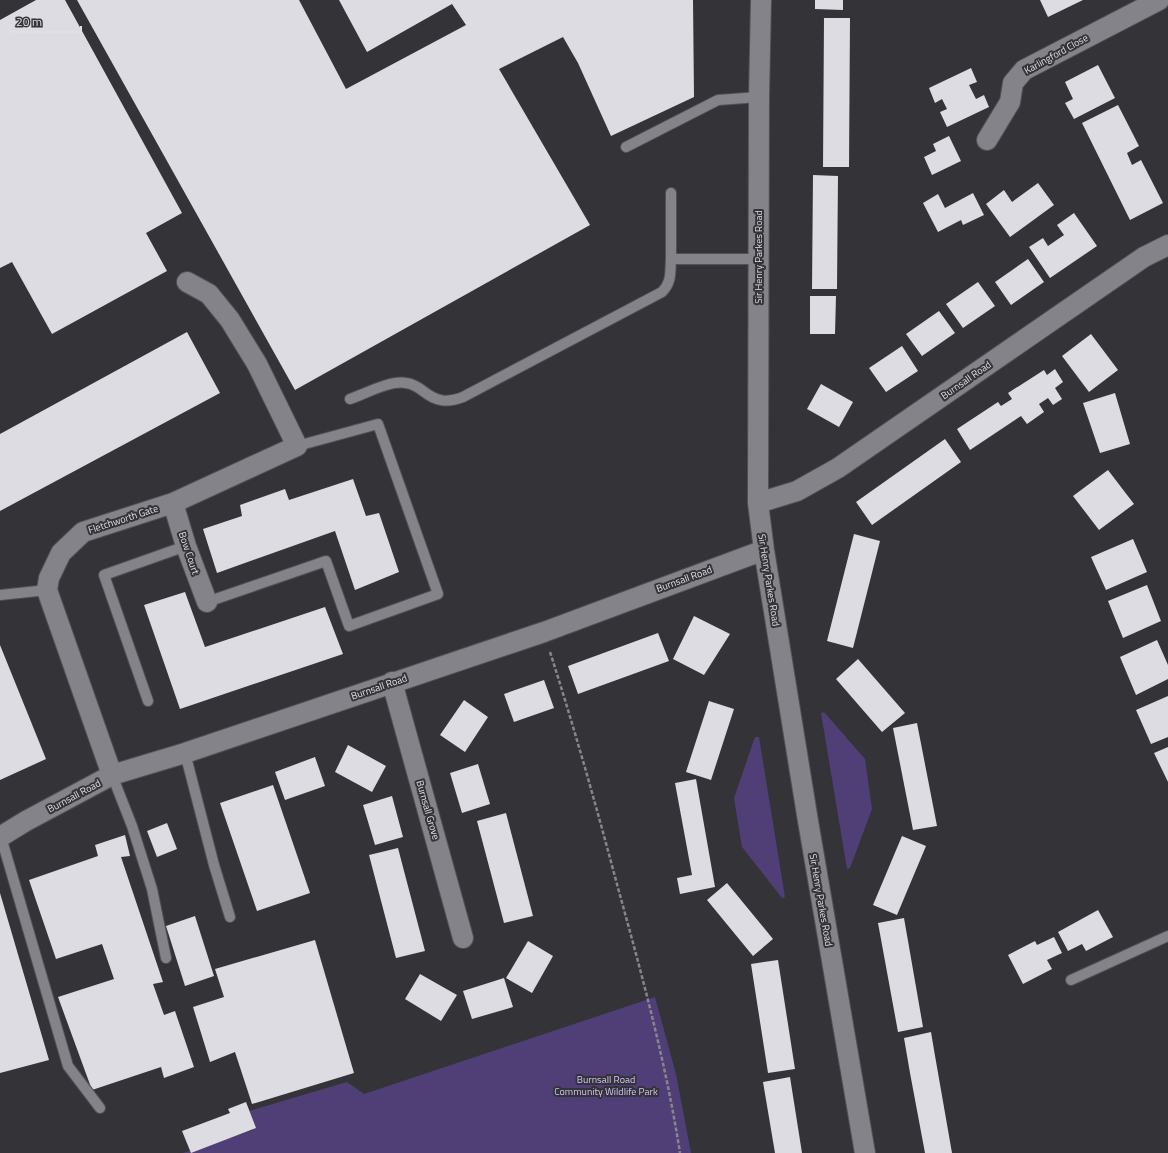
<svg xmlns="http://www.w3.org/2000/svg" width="1168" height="1153" font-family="'Titillium Web',sans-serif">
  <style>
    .green { fill: #4f3f76 }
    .building { fill: #dddce3 }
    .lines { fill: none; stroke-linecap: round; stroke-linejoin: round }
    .service-casing { stroke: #525156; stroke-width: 12 }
    .minor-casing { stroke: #525156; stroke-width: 22 }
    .path { stroke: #87868a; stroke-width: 2.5; stroke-dasharray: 4 2; stroke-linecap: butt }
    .service { stroke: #848389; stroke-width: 10 }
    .minor { stroke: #848389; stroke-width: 20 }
    .labels { text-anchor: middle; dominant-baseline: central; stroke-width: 4; stroke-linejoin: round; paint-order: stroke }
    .street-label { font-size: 10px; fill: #e0dfe3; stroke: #343338 }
    .park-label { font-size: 10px; fill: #d2c6fc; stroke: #343338 }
  </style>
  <rect width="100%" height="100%" fill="#343338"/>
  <path class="green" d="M824 712 865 759 872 809 850 868 847 869 821 713Z
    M755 737H759L785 897 782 898 742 847 734 798Z
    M655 997 676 1074 691 1153H183L253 1130 249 1111 347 1082 364 1094Z"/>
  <path class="building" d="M36 0H65L182 213 146 233 167 271 52 334 12 262 0 268V20Z
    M77 0H299L346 89 466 25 452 4 367 52 339 0H693L694 97 611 136 578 63 563 37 499 69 590 225 295 390Z
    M815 0H843V10L815 9Z
    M1040 0H1083L1048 17Z
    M824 18H850L849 167H823Z
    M1098 65 1115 98 1074 119 1065 103 1073 99 1065 82Z
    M971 68 977 82 969 85 976 99 984 95 989 107 947 127 940 112 947 109 942 99 935 103 929 88Z
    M1118 105 1139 146 1127 153 1132 165 1141 160 1163 203 1130 220 1082 123Z
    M949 136 961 161 932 175 924 157 936 151 933 144Z
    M813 175 838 176 837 289H812Z
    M1038 183 1054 205 1010 237 986 204 1004 190 1012 202Z
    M973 193 984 215 963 225 961 220 938 232 923 203 938 194 945 208Z
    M1074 213 1097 246 1050 278 1029 247 1043 238 1048 246 1064 235 1057 225Z
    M1028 259 1044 282 1011 305 995 282Z
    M978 282 995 306 963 328 946 304Z
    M810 296H836L835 334H810Z
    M939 311 955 333 922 356 906 334Z
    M187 332 220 393 0 511V434Z
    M1091 334 1118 370 1089 392 1062 356Z
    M902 346 918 371 886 392 869 368Z
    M1055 369 1063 382 1055 388 1062 399 1053 405 1048 398 1039 404 1044 412 1027 424 1021 416 970 450 957 429 998 402 1001 406 1012 399 1008 393 1044 370 1047 375Z
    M821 384 853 402 839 427 807 409Z
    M1115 393 1130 444 1100 453 1083 403Z
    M945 439 961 462 872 525 856 502Z
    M1108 470 1134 504 1099 530 1073 496Z
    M353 479 366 516 379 513 399 572 355 590 335 531 217 573 203 529 242 516 240 505 285 489 289 500Z
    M854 534 880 541 853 648 827 641Z
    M1133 539 1147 572 1106 590 1091 557Z
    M1147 585 1161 621 1123 638 1108 601Z
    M185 592 205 647 325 607 343 654 180 709 144 605Z
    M694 616 730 634 704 675 673 659Z
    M658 633 669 661 578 694 568 666Z
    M1157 640 1168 665V679L1136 695 1120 657Z
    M0 645 46 759 0 780Z
    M858 659 905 713 882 732 836 679Z
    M544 680 554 708 514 722 504 694Z
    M1168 696V737L1151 744 1136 710Z
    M464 700 488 717 465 752 440 735Z
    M709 701 734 709 711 780 686 772Z
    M917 723 937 826 913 830 893 728Z
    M348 745 386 766 372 792 335 772Z
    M1168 747V782L1154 753Z
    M315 757 325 786 285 800 275 772Z
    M478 764 490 804 462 813 450 773Z
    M696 779 715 887 680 894 677 878 692 875 675 783Z
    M273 785 310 893 257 911 220 803Z
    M392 796 403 837 375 845 363 805Z
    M506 813 533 916 504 923 477 821Z
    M167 823 177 849 157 857 147 831Z
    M125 835 130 856 121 857 163 982 153 984 164 1015 175 1011 194 1067 164 1078 161 1067 92 1090 58 997 114 979 102 944 56 959 29 880 98 856 95 845Z
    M902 836 926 846 897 915 873 905Z
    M398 848 425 951 396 958 369 855Z
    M727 883 773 939 753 956 707 900Z
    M0 893 49 1060 0 1073Z
    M1098 910 1113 937 1086 951 1082 944 1068 951 1058 932Z
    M195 916 214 976 185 986 166 926Z
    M904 918 923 1027 898 1032 878 923Z
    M1054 937 1062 953 1047 960 1052 969 1023 984 1008 955 1035 941 1037 945Z
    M315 940 354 1073 252 1104 235 1052 210 1062 193 1007 224 997 215 969Z
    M528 941 553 956 532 993 506 978Z
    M778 960 795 1069 768 1073 751 964Z
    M420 974 457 995 441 1021 405 999Z
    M504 978 513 1007 472 1019 463 991Z
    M931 1032 934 1050 952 1153H925L910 1073 904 1038Z
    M790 1077 802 1153H775L763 1082Z
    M246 1102 256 1128 191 1153 182 1131 230 1113 228 1109Z"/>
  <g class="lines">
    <defs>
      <path id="service" d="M626 147 718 100 759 97
        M671 193V259H758
        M350 399C365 394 390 380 406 383 413 384 418 387 423 391 437 402 447 403 463 397L662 292C672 282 670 272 671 259
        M0 595 47 590
        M207 602 326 561 349 626 438 594 378 424 297 446
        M148 701 104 575 186 546
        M185 753 214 865 230 917
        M112 775 132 826 152 889 166 958
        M1 837 68 1066 100 1108
        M1071 980 1168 936"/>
      <path id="minor" d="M761 0 759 97 758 503 764 550 808 821 865 1153
        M987 140 1010 102 1013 83 1024 70 1159 0
        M173 503 186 546 207 602
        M758 503 797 491 838 468 1144 257 1168 245
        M392 682 463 938
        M112 775 47 590 49 578 61 553 83 532 173 503 297 446 257 364 230 320 209 294 187 282
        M0 837 26 821 112 775 185 753 544 632 764 550"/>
    </defs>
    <use href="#service" class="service-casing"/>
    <use href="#minor" class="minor-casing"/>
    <path class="path" d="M550 652C575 730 597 809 618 888 642 975 666 1063 680 1153"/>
    <use href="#service" class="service"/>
    <use href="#minor" class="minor"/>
  </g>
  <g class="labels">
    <g class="street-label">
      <text transform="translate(1056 54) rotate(-29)">Karlingford Close</text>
      <text transform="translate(758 257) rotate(-90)">Sir Henry Parkes Road</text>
      <text transform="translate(966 380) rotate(-35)">Burnsall Road</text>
      <text transform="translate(123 519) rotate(-18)">Fletchworth Gate</text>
      <text transform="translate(189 553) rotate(71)">Bow Court</text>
      <text transform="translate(684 579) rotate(-20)">Burnsall Road</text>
      <text transform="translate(769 580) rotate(81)">Sir Henry Parkes Road</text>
      <text transform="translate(379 687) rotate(-19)">Burnsall Road</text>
      <text transform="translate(74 796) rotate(-28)">Burnsall Road</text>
      <text transform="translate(428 810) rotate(74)">Burnsall Grove</text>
      <text transform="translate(821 900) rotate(80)">Sir Henry Parkes Road</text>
    </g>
    <g class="park-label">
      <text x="606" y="1079">Burnsall Road<tspan x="606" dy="12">Community Wildlife Park</tspan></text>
    </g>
  </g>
  <path d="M10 26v6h71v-6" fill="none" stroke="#e0dfe3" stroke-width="2"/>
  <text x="16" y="26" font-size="12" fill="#e0dfe3" stroke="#343338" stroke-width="3" paint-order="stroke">20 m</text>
</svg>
